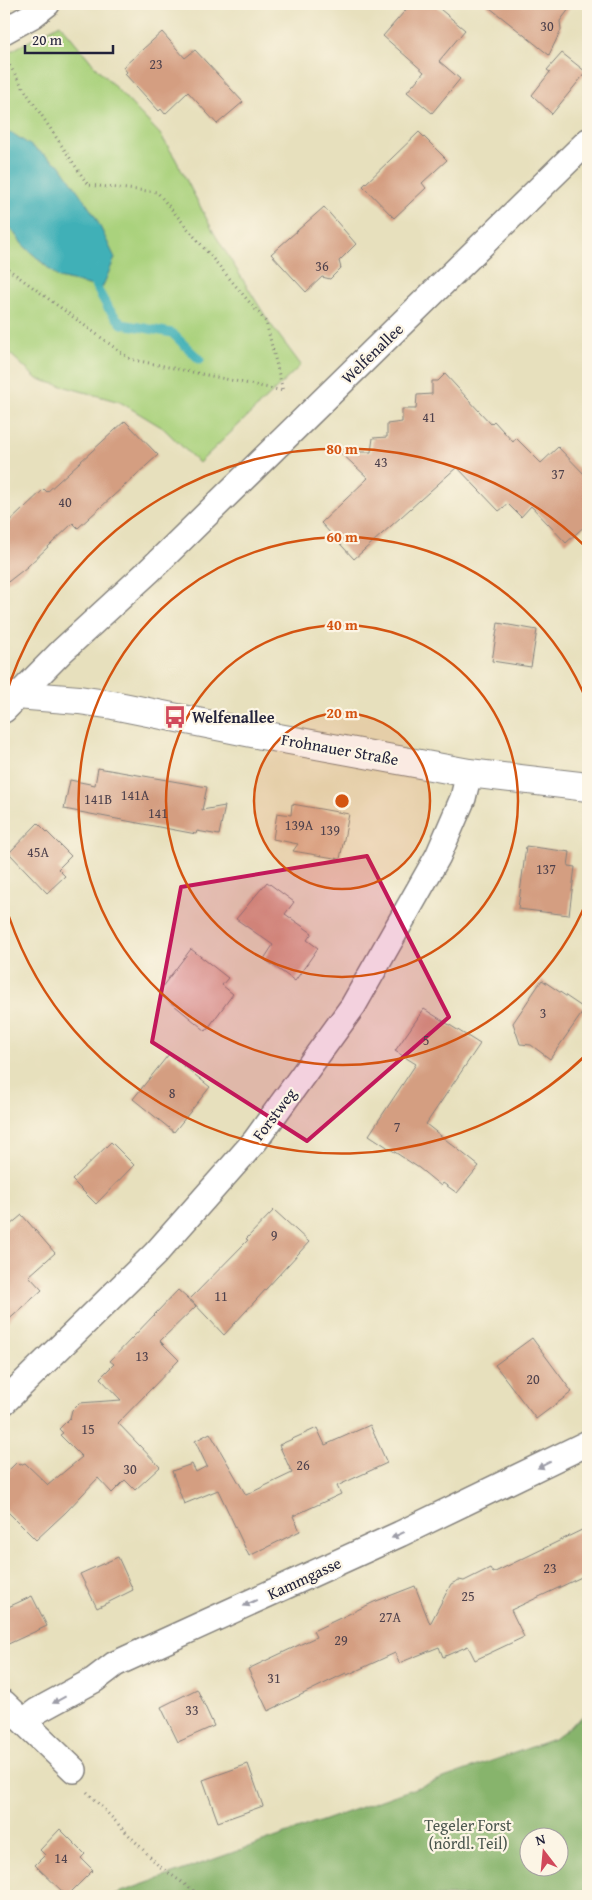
<svg xmlns="http://www.w3.org/2000/svg" width="592" height="1900" font-family="'Gentium Book Plus',serif">
  <style>
    .green { fill: #aad27d; stroke: #667a5c }
    .forest { fill: #87b46c; stroke: #546b54; fill-rule: evenodd }
    .water { fill: #3fb0b7; stroke: #306979 }
    .lines { fill: none; stroke-linecap: round; stroke-linejoin: round }
    .stream { stroke: #3fb0b7; stroke-width: 9 }
    .building { fill: #d49e81 }
    .minor-casing { stroke: #84817c; stroke-width: 28 }
    .tertiary-casing { stroke: #84817c; stroke-width: 30 }
    .path { stroke: #84817c; stroke-width: 3; stroke-dasharray: 1 4; stroke-linecap: butt }
    .minor { stroke: #fff; stroke-width: 25 }
    .tertiary { stroke: #fff; stroke-width: 28 }
    .oneway { fill: #9c9ca7 }
    .marked { fill: #c2185b; fill-opacity: 0.2; stroke: #c2185b; stroke-width: 4; stroke-linejoin: round }
    .ring { fill: none; stroke: #d45411; stroke-width: 2.5 }
    .labels { text-anchor: middle; dominant-baseline: central; stroke-width: 4.5; stroke-linejoin: round; paint-order: stroke }
    .number-label { font-size: 14px; fill: #4e414c }
    .street-label { font-size: 16px; fill: #22223b; stroke: #fcf5e5 }
    .poi-label { font-size: 16px; font-weight: bold; fill: #22223b; stroke: #fcf5e5; text-anchor: start }
    .park-label { font-size: 16px; fill: #4b574f; stroke: #fcf5e5 }
    .centre { fill: #d45411; stroke: #fcf5e5; stroke-width: 2.5 }
    .ring-label { font-size: 15px; text-anchor: middle; font-weight: bold; fill: #d45411; stroke: #fcf5e5; stroke-width: 4.5; stroke-linejoin: round; paint-order: stroke }
  </style>
  <rect width="100%" height="100%" fill="#fcf5e5"/>
  <filter id="ink" filterUnits="userSpaceOnUse"><feTurbulence type="fractalNoise" baseFrequency=".02" numOctaves="2"/><feDisplacementMap in="SourceGraphic" scale="10" xChannelSelector="R" yChannelSelector="G"/><feConvolveMatrix kernelMatrix="1 2 1 2 8 2 1 2 1" color-interpolation-filters="sRGB"/></filter>
  <filter id="wash" filterUnits="userSpaceOnUse"><feTurbulence type="fractalNoise" baseFrequency=".0096" numOctaves="4" result="noise"/><feDisplacementMap in="SourceGraphic" scale="20" xChannelSelector="R" yChannelSelector="G"/><feGaussianBlur stdDeviation="1.12" result="paint"/><feColorMatrix in="noise" values="0 0 0 0 0 0 0 0 0 0 0 0 0 0 0 0 0 1.4 0 .05"/><feComposite in="paint" operator="in"/></filter>
  <g filter="url(#wash)">
    <rect width="100%" height="100%" fill="#e7e0bd"/>
    <path class="green" d="M60 24 94 65 160 134 175 158 214 233 269 322 301 365 199 463 163 428 120 402 37 379 4 348V219L23 245 59 278 102 288 12 133 4 134V55Z"/>
    <path class="forest" d="M588 1712V1896H110L554 1739ZM530 1838H560V1868H530Z"/>
    <path class="water" d="M12 133 61 166 95 216 115 258 102 288 59 278 23 245 4 219V134Z"/>
    <g class="lines">
      <path class="stream" d="M90 276 108 308 122 324 172 333 200 360"/>
    </g>
    <g id="blocks">
      <path class="building" d="M411 4H434L465 30 439 61 460 79 432 113 407 92 424 72 383 36Z
        M485 4H573L560 21 561 30 549 55Z
        M162 32 185 58 195 50 243 102 217 124 188 92 165 114 161 109 159 111 125 74 127 72 123 67Z
        M562 53 586 72 552 114 532 95 550 72 547 70Z
        M419 132 447 160 422 183 426 188 394 218 363 186Z
        M324 207 356 244 339 261 341 268 330 279 322 277 306 292 271 254Z
        M445 374 491 424 494 421 513 442 516 438 541 463 558 447 588 478V523L566 543 531 506 521 517 508 504 499 511 457 467 354 559 321 523 368 478 340 452H371L373 438 387 437V424L402 422V409H416L417 395 432 394V381H438Z
        M125 421 158 455 78 528 73 523 27 567 4 585V527L44 489 47 492Z
        M498 623 537 630 531 667 492 661Z
        M98 768 207 787 202 810 225 806 219 835 197 831 196 834 64 809 70 780 95 785Z
        M292 804 349 814 340 859 293 851 298 844 273 839 277 813 291 815Z
        M38 823 71 856 58 869 65 876 47 893 9 853Z
        M526 846 570 852 568 866 575 867 569 915 518 909Z
        M267 882 294 902 285 914 312 933 307 940 318 948 295 981 264 959 273 945 236 919Z
        M191 949 228 978 222 985 233 994 206 1031 158 992Z
        M542 980 585 1009 550 1059 531 1045 520 1044 513 1023Z
        M424 1009 480 1044 426 1124 479 1166 457 1193 443 1183 441 1186 419 1168 369 1135 416 1064 395 1051Z
        M169 1054 210 1087 174 1132 133 1099Z
        M111 1142 134 1165 96 1204 72 1180Z
        M274 1210 309 1242 224 1335 190 1299 248 1240 246 1239Z
        M22 1215 55 1253 29 1276 42 1290 4 1324V1230Z
        M178 1290 196 1306 160 1341 179 1360 118 1423 160 1467 135 1490 125 1480 112 1493 98 1478 66 1512 36 1540 4 1508V1475L17 1462 20 1465 25 1463 48 1485 82 1457 60 1435 63 1433 59 1429 70 1418 72 1410 79 1403 121 1400 100 1378 114 1364 110 1361Z
        M532 1338 572 1392 536 1419 495 1365Z
        M370 1425 387 1463 337 1486 341 1494 293 1516 300 1531 249 1556 218 1490 184 1504 172 1471 192 1464 196 1472 207 1466 195 1441 210 1433 246 1495 292 1473 279 1445 317 1428 325 1445Z
        M588 1527V1574L511 1610 524 1637 475 1660 468 1646 443 1657 439 1647 399 1663 395 1653 347 1675 346 1673 268 1711 248 1669 316 1637 313 1631 374 1602 415 1586 430 1624 451 1584 459 1580 464 1581 490 1568 493 1573Z
        M118 1557 133 1590 97 1608 80 1574Z
        M32 1596 47 1626 4 1646V1609Z
        M197 1689 214 1726 178 1742 161 1707Z
        M248 1764 263 1806 218 1822 203 1780Z
        M60 1829 85 1854 81 1858 93 1870 67 1896 35 1865 45 1855 40 1850Z"/>
    </g>
  </g>
  <g filter="url(#ink)">
    <use href="#blocks" fill-opacity="0" stroke="#84817c" stroke-width="1"/>
    <g class="lines">
      <defs>
        <path id="minor" d="M4 31 33 15 47 4
          M4 710 62 651 149 571 588 141
          M4 1402 155 1254 255 1141 353 1006 438 856 463 798 469 773
          M4 1703 74 1770
          M24 1721 37 1711 94 1680 115 1664 400 1534 588 1443"/>
        <path id="tertiary" d="M4 694 79 700 113 705 262 735 469 773 588 787"/>
      </defs>
      <use href="#minor" class="minor-casing"/>
      <use href="#tertiary" class="tertiary-casing"/>
      <path class="path" d="M4 266 130 359 283 391 266 322 157 192 88 185 24 89 5 58
        M87 1792 159 1866 201 1896"/>
      <use href="#minor" class="minor"/>
      <use href="#tertiary" class="tertiary"/>
    </g>
    <defs><path id="oneway-solid" d="M-6-.8H1V-3.2L6.5 0L1 3.2V.8H-6Z" transform="scale(1.25)"/></defs>
    <g class="oneway">
      <use href="#oneway-solid" transform="translate(544 1465) rotate(154)"/>
      <use href="#oneway-solid" transform="translate(398 1535) rotate(155)"/>
      <use href="#oneway-solid" transform="translate(250 1603) rotate(155)"/>
      <use href="#oneway-solid" transform="translate(59 1700) rotate(152)"/>
    </g>
  </g>
  <path class="marked" d="M367 856 449 1017 307 1141 152 1042 181 887Z"/>
  <circle cx="342" cy="801" r="88" fill="#d45411" fill-opacity=".12"/>
  <g class="ring">
    <circle cx="342" cy="801" r="88"/>
    <circle cx="342" cy="801" r="176"/>
    <path d="M588 898A264 264 0 1 1 588 704"/>
    <path d="M587 1054A352 352 0 0 1 4 901M4 701A352 352 0 0 1 587 548"/>
  </g>
  <defs>
    <symbol id="bus-bare" viewBox="-9 -9 18 18"><path d="M-5-6H5V4H4V6H2V4H-2V6H-4V4H-5ZM-3.5-4V0h7V-4ZM-3.5 1.2v1.5H-2V1.2ZM2 1.2v1.5H3.5V1.2Z" fill="#d1495b" stroke="#fcf5e5" stroke-width="2.5" paint-order="stroke"/></symbol>
  </defs>
  <g fill-rule="evenodd">
    <use href="#bus-bare" x="159" y="701" width="32" height="32"/>
  </g>
  <g class="labels">
    <g class="number-label">
      <text x="547" y="26">30</text>
      <text x="156" y="64">23</text>
      <text x="322" y="266">36</text>
      <text x="429" y="417">41</text>
      <text x="381" y="462">43</text>
      <text x="558" y="474">37</text>
      <text x="65" y="502">40</text>
      <text x="135" y="795">141A</text>
      <text x="98" y="799">141B</text>
      <text x="158" y="813">141</text>
      <text x="299" y="825">139A</text>
      <text x="330" y="830">139</text>
      <text x="38" y="852">45A</text>
      <text x="546" y="869">137</text>
      <text x="543" y="1013">3</text>
      <text x="426" y="1040">5</text>
      <text x="172" y="1093">8</text>
      <text x="397" y="1127">7</text>
      <text x="274" y="1235">9</text>
      <text x="221" y="1296">11</text>
      <text x="142" y="1356">13</text>
      <text x="533" y="1379">20</text>
      <text x="88" y="1429">15</text>
      <text x="303" y="1465">26</text>
      <text x="130" y="1469">30</text>
      <text x="550" y="1568">23</text>
      <text x="468" y="1596">25</text>
      <text x="390" y="1617">27A</text>
      <text x="341" y="1640">29</text>
      <text x="274" y="1678">31</text>
      <text x="192" y="1710">33</text>
      <text x="61" y="1858">14</text>
    </g>
    <g class="street-label">
      <text transform="translate(372 353) rotate(-44)">Welfenallee</text>
      <text transform="translate(340 749) rotate(10)">Frohnauer Straße</text>
      <text transform="translate(274 1114) rotate(-53)">Forstweg</text>
      <text transform="translate(304 1578) rotate(-25)">Kammgasse</text>
    </g>
    <g class="poi-label">
      <text x="192" y="717">Welfenallee</text>
    </g>
    <g class="park-label">
      <text x="468" y="1825">Tegeler Forst<tspan x="468" dy="18">(nördl. Teil)</tspan></text>
    </g>
  </g>
  <circle cx="342" cy="801" r="8" class="centre"/>
  <g class="ring-label">
    <text x="342" y="454">80 m</text>
    <text x="342" y="542">60 m</text>
    <text x="342" y="630">40 m</text>
    <text x="342" y="718">20 m</text>
  </g>
  <rect width="592" height="1900" fill="none" stroke="#fcf5e5" stroke-width="20"/>
  <g transform="translate(544 1852) rotate(344)"><circle r="24" fill="#fcf5e5" stroke="#a5a1a1"/>
  <path d="M0-4L9 19L0 12L-9 19Z" fill="#d1495b"/>
  <text y="-8" font-size="14" font-weight="bold" text-anchor="middle" fill="#22223b">N</text>
  </g>
  <path d="M25 45v8h88v-8" fill="none" stroke="#22223b" stroke-width="2.5"/>
  <text x="32" y="45" font-size="15" fill="#22223b" stroke="#fcf5e5" stroke-width="4" paint-order="stroke">20 m</text>
</svg>
